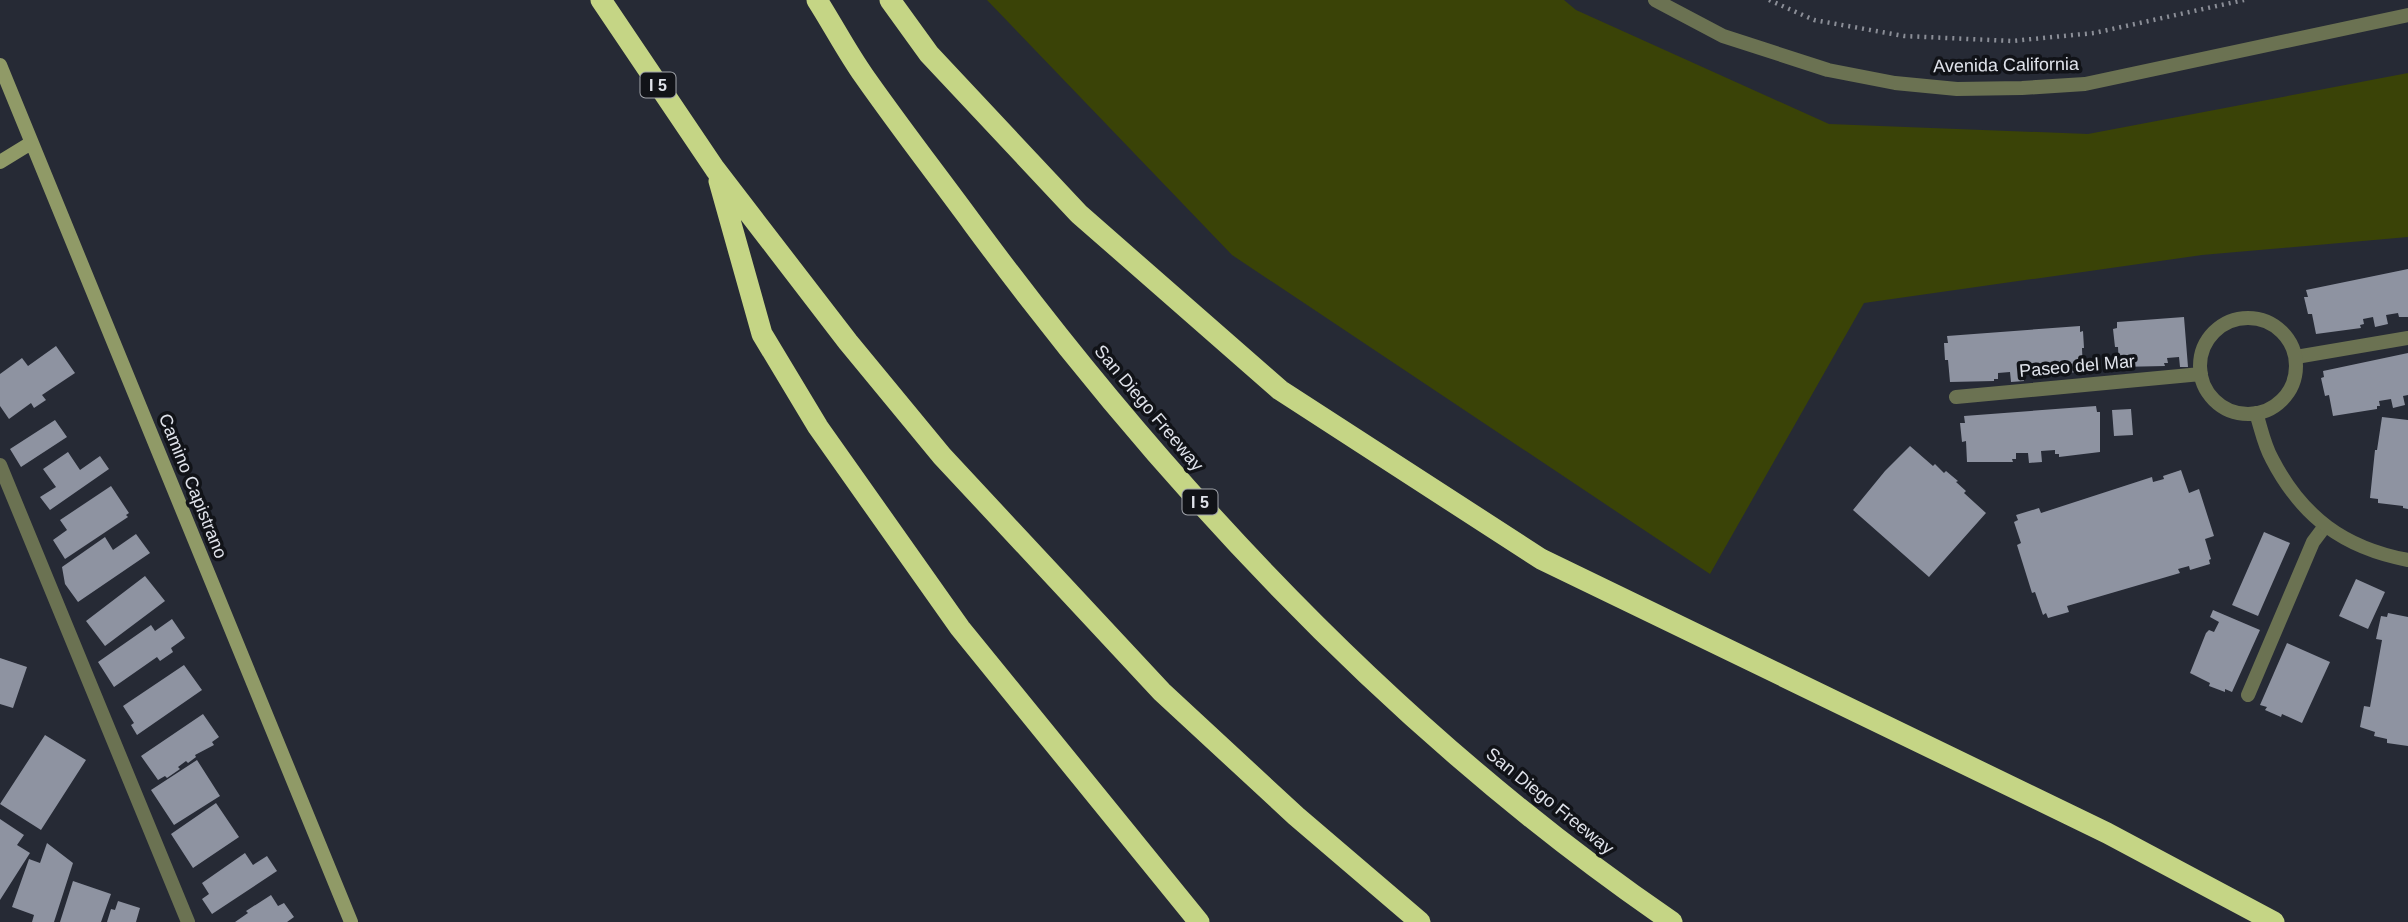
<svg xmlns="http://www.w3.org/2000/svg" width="2408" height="922" font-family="Helvetica,sans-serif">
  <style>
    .green { fill: #3a4307 }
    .building { fill: #8e93a1 }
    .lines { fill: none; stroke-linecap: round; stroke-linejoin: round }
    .path { stroke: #8b8e97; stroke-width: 4.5; stroke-dasharray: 2 5; stroke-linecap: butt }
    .service { stroke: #6b7252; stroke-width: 14 }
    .minor { stroke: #6b7252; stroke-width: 14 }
    .tertiary { stroke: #6b7252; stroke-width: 14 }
    .secondary { stroke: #909a67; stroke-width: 14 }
    .motorway { stroke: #c5d585; stroke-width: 21 }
    .labels { text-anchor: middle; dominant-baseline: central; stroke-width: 7; stroke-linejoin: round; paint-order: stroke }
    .shield { fill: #111318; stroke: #a2a5ac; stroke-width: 2 }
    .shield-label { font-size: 16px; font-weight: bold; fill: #e0e3eb }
    .street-label { font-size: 18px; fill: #e0e3eb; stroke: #111318 }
  </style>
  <rect width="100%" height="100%" fill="#262a35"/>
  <path class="green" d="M987 0H1564L1576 10 1829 124 2088 134 2408 73V237L2202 255 1864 303 1710 574 1232 255Z"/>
  <path class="building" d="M2408 269V317H2399L2398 313 2386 315 2388 324 2375 327 2373 317 2363 319 2364 324 2360 325 2361 328 2316 334 2312 314H2308L2304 297H2308L2306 290Z
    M2184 317 2188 367H2180L2179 357 2167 358 2168 363H2164L2165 366 2119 367 2118 347H2115L2113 329 2117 328V322Z
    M2080 326V332L2083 331 2084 348H2082L2083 372 2057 373V376L2040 377V375L2035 376V370L2023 371 2024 381 2011 382 2010 372 1998 373V379H1994V381L1950 382 1948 360H1945L1944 343H1948L1947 336Z
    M56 346 75 373 42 395 46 400 34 408 31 403 9 419 0 406V374L22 358 28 366Z
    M2408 353V395L2403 396 2405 405 2393 408 2391 399 2379 401 2380 406H2377V409L2333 416 2329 395 2325 396 2321 378 2324 377 2323 371Z
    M2096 406 2097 412H2100V452L2059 457V454H2055V450L2041 451 2042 462 2029 463 2028 453H2016V459H2012L2013 462H1967L1966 441 1962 442 1960 423H1965L1964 416Z
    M2131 409 2133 435 2114 436 2112 410Z
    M2382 417 2408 420V509L2403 508V506L2378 503V499L2370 498 2375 450H2377Z
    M55 420 67 437 21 467 10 449Z
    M1910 446 1933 466 1935 464 1944 473 1946 471 1958 481 1956 482 1966 491 1964 493 1986 513 1929 577 1853 510 1885 471Z
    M68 452 80 470 100 456 109 469 50 510 40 497 56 487 43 469Z
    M2181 470 2189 493 2199 489 2214 536 2205 539 2211 559 2209 560 2210 564 2190 570 2189 566 2178 569 2180 573 2067 606 2069 612 2048 618 2046 613 2043 615 2035 592 2032 593 2017 545 2021 543 2014 522 2018 520 2016 515 2039 508 2041 513 2152 477 2153 482 2164 479 2163 476Z
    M111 486 129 513 126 515 128 517 65 559 53 540 67 530 60 520Z
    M2264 532 2290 543 2258 616 2232 605Z
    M136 534 150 553 78 602 65 584 62 567 105 537 113 550Z
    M145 576 165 601 105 646 86 621Z
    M2356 579 2385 592 2368 629 2339 616Z
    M2213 610 2260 630 2232 692 2225 689V692L2209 686 2210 683 2190 673 2206 633 2209 630 2214 632 2219 622 2210 617Z
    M2388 613 2408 617V746L2387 743V739L2374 736 2375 732 2360 727 2364 706 2370 707 2382 640 2376 639 2381 616 2387 617Z
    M172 619 185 638 171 648 173 652 160 661 157 657 114 687 98 662 151 625 155 631Z
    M2287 643 2330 662 2302 723 2282 714 2281 717 2265 710 2267 707 2260 705Z
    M0 658 27 667 13 708 0 704Z
    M184 665 202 690 137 735 131 725 134 723 123 706Z
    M203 714 219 737 212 742 214 745 195 755 196 757 188 763 186 761 178 767 180 769 167 778 165 776 158 780 141 756Z
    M45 735 86 760 41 830 0 804Z
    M197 760 220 796 174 825 151 790Z
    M216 803 239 837 193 868 171 834Z
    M0 819 24 835 17 845 30 853 0 900Z
    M47 843 73 863 54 922H32L34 915 12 907 29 859 40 863Z
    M245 853 253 865 267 856 277 871 212 914 202 899 209 894 202 883Z
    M73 881 111 894 101 922H60Z
    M271 895 278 906 284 903 294 917 287 922H235L248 913 246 911Z
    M118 901 140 908 136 922H107L111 909 115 910Z"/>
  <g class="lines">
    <path class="path" d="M1769 0 1814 20 1904 36 2012 41 2094 33 2244 0"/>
    <path class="service" d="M2296 357 2408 338
      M0 465 188 922
      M2248 695 2313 542 2325 526"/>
    <path class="minor" d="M2200 366a48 48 0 1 1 96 0a48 48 0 1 1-96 0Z
      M1956 397 2201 374
      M2256 413C2261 428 2264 445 2272 459 2302 517 2344 548 2408 560"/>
    <path class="tertiary" d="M1655 0 1723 36 1828 70 1895 83 1957 89 2022 88 2085 84 2408 15"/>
    <path class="secondary" d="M0 65 351 922
      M0 162 31 143"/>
    <path class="motorway" d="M601 0 715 169 848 342 942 456 1162 692 1296 816 1420 922
      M817 0C833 25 847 52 864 76 899 126 937 175 973 224 1168 488 1400 736 1672 922
      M890 0 929 54 1079 214 1280 390 1541 559 2107 833 2274 922
      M719 181 762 334 818 427 960 628 1199 922"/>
  </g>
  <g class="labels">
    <g class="shield">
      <rect x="640.5" y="72.5" width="35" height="25" rx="5"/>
      <rect x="1182.5" y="489.5" width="35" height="25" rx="5"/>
    </g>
    <g class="shield-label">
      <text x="658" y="85">I 5</text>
      <text x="1200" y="502">I 5</text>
    </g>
    <g class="street-label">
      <text transform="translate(2006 65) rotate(-1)">Avenida California</text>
      <text transform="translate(2077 366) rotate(-5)">Paseo del Mar</text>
      <text transform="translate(1149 408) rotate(50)">San Diego Freeway</text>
      <text transform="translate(193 486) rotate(68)">Camino Capistrano</text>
      <text transform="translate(1550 801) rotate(39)">San Diego Freeway</text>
    </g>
  </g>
</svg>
